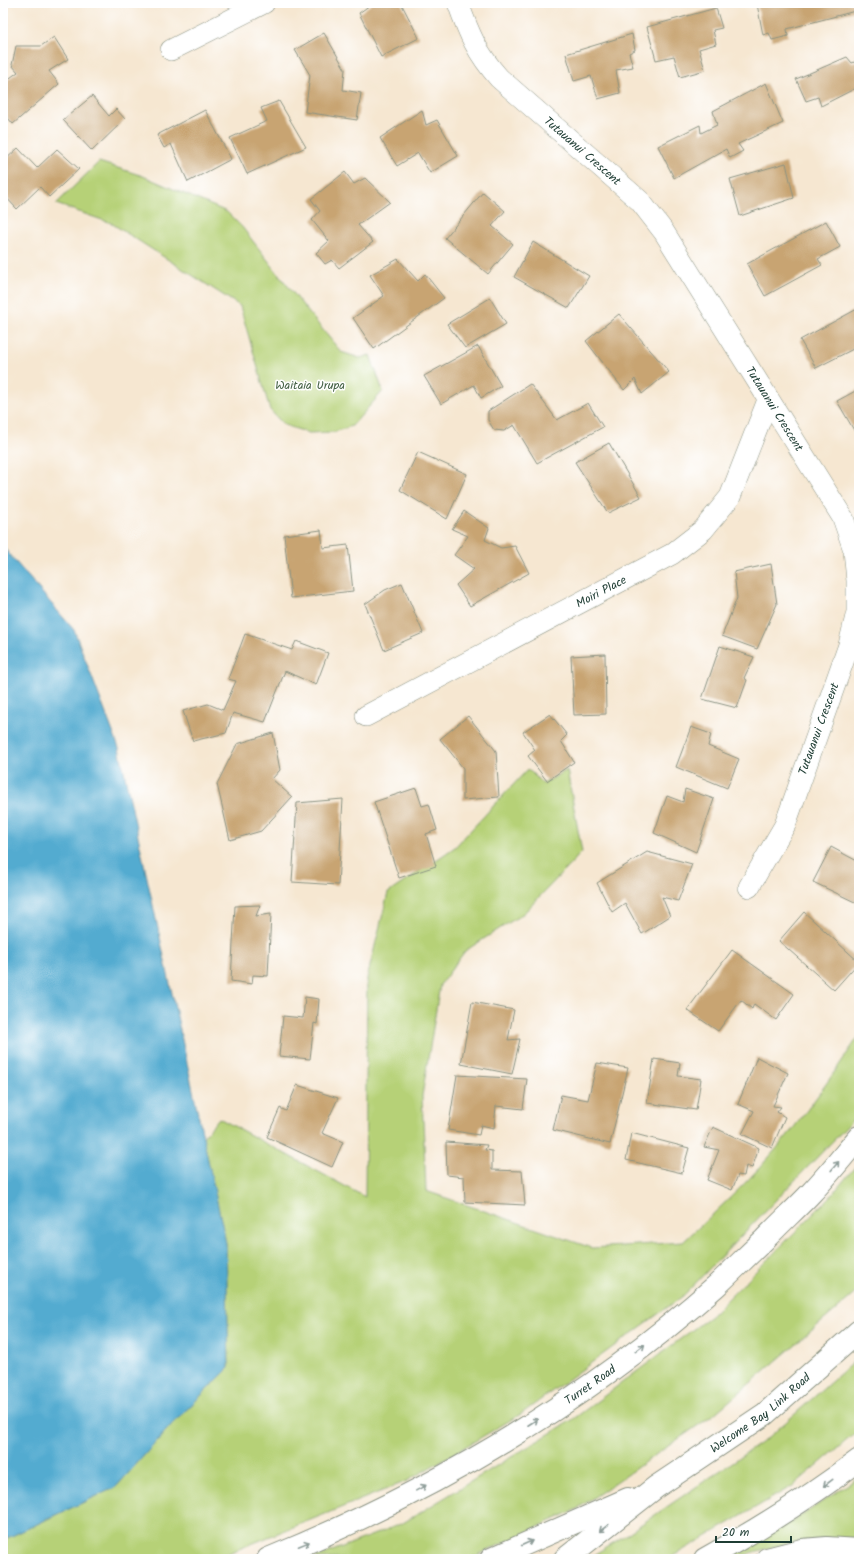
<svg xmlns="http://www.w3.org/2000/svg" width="862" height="1562" font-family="Kalam,sans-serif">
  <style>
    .green { fill: #b6d177; stroke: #6a8756 }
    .water { fill: #53abd0; stroke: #397482 }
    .building { fill: #c8a472 }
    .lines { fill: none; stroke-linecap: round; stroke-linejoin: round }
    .minor-casing { stroke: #8a9282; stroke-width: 22 }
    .secondary-casing { stroke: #8a9282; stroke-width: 24 }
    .primary-casing { stroke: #8a9282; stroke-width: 24 }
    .minor { stroke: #fff; stroke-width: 21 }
    .secondary { stroke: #fff; stroke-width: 22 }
    .primary { stroke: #fff; stroke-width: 22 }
    .oneway { stroke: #8f9e9a }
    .labels { text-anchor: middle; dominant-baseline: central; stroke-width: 3; stroke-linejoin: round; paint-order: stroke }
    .street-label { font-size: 12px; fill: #1f3d34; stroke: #fff }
    .park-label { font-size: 12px; fill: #456245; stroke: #fff }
  </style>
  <rect width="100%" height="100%" fill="#fff"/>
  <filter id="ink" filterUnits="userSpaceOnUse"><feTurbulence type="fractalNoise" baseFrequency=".025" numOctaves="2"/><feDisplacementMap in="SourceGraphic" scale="8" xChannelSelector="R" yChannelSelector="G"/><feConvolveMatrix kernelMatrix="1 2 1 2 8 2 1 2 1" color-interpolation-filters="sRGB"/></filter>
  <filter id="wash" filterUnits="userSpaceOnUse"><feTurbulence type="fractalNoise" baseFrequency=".012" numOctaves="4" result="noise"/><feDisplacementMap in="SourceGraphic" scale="16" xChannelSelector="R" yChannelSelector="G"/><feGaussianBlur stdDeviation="0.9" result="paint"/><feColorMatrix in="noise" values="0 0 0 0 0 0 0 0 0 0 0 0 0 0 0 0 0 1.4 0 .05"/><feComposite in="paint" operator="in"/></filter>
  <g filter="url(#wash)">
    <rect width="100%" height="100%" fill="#f6e7d1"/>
    <path class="green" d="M99 162 143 176 227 212 242 227 305 308 341 352 360 358 370 355 383 391 352 426 334 432 309 433 284 425 270 410 240 306 111 223 56 204Z
      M528 769 543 784 567 770 582 852 524 913 465 951 440 985 422 1096 426 1191 592 1248 683 1242C713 1214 743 1187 770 1156 803 1119 831 1077 859 1036V1114L683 1296 521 1414 407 1481 214 1559H3V1540L116 1487 172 1424 229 1368 226 1243 203 1137 219 1118 365 1197 367 978 388 893 455 847Z
      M859 1162V1290L713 1415 577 1509 469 1559H312L403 1523 572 1420 711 1316 830 1197Z
      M859 1357V1430L794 1485 668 1559H587L624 1536 768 1438Z
      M859 1477V1539C814 1537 775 1544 733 1559H726L799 1517Z"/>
    <path class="water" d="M3 547 74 630 119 748 226 1243 229 1368 172 1424 116 1487 3 1540Z"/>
    <g id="blocks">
      <path class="building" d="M373 3H401L419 38 381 57 359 13Z
        M859 3V10L787 29 788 36 772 40 769 33 763 35 757 4Z
        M716 8 722 28 713 30 716 44 699 49 705 70 680 77 674 56 656 60 647 27Z
        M324 33 345 69 343 90 361 93 357 120 305 112 310 75 295 50Z
        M632 34 635 50 629 53 633 67 616 70 620 93 598 99 591 76 574 81 566 54Z
        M54 37 68 59 49 71 59 84 13 124 3 112V83L18 72 12 65 16 46H41Z
        M847 57 852 63 859 60V92L856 88 821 106 818 97 806 101 796 79Z
        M766 83 783 123 738 144 743 151 730 158 726 149 674 178 658 146 700 125 701 133 717 125 713 111Z
        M92 96 109 116 116 109 125 119 92 151 63 120Z
        M279 101 306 147 247 174 230 138 267 121 261 108Z
        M205 110 231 159 188 182 171 144 164 148 157 135Z
        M422 110 426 125 437 120 458 156 430 173 418 153 397 166 380 138Z
        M18 148 37 168 57 149 79 169 49 197 40 187 17 209 3 194V162Z
        M786 163 794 198 740 216 730 179Z
        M345 172 354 184 365 178 390 202 358 225 373 242 339 268 332 260 325 264 316 253 329 241 312 220 320 211 311 199Z
        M483 192 505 211 492 226 513 244 488 274 445 238Z
        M826 221 840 247 818 259 822 265 765 296 747 264Z
        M533 242 589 276 569 308 514 277Z
        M398 259 418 281 425 274 444 298 374 349 353 318 384 296 370 275Z
        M490 298 506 324 465 348 447 324Z
        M859 308V346L816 368 800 340Z
        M619 314 669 372 642 394 635 379 624 390 586 341Z
        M478 346 501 386 481 398 474 385 441 404 424 376Z
        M530 384 557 420 588 403 603 427 537 463 514 425 504 431 494 430 488 420V411Z
        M859 389V430L855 432 837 401Z
        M609 443 641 497 608 513 575 462Z
        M418 452 467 474 447 519 400 490Z
        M464 511 489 528 485 540 501 548 515 546 529 573 470 606 456 585 474 569 454 555 468 536 452 529Z
        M321 530 323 548 348 545 353 591 291 598 284 535Z
        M771 564 777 604 757 649 722 636 737 598 734 572Z
        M402 583 423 633 384 650 365 604 385 590Z
        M245 634 292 650 296 641 328 653 316 685 285 671 265 722 233 713 226 733 193 741 183 711 208 704 223 710 236 681 228 679Z
        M720 646 754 657 744 678 747 680 737 708 702 699Z
        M605 654 606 714 574 715 571 656Z
        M550 714 567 735 561 741 574 762 547 781 528 756 535 750 523 732Z
        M468 716 496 751 499 797 463 800V768L440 739Z
        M691 727 711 734 708 746 739 759 727 788 676 767Z
        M273 733 280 770 272 779 292 797 261 831 230 840 217 784 237 744Z
        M416 788 422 806 429 804 437 830 426 834 436 866 399 878 374 802Z
        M685 789 714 799 696 852 654 833 667 796 683 802Z
        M343 799 338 885 292 882 297 803Z
        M831 847 859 862V904L813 882Z
        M647 852 692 864 678 901 662 897 670 916 642 934 625 903 612 912 597 883Z
        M260 905 256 916 271 914 268 976 253 975 252 984 231 981 235 906Z
        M804 912 859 962 834 990 779 941Z
        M732 950 794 994 776 1020 754 1004 752 1009 741 1000 718 1031 687 1010Z
        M305 997 319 999 317 1024 314 1023 310 1059 279 1056 283 1016 303 1018Z
        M472 1002 514 1010 508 1040 520 1039 512 1074 461 1064Z
        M757 1057 788 1073 773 1106 781 1107 777 1112 785 1117 772 1148 742 1134 754 1111 738 1104Z
        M654 1059 680 1063 678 1076 701 1079 696 1110 647 1103Z
        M597 1063 628 1068 610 1144 553 1130 561 1095 588 1100Z
        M457 1075 527 1079 523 1109 496 1106 494 1128 481 1125 479 1135 448 1130Z
        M297 1085 338 1098 322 1133 343 1142 332 1167 267 1137 280 1108 286 1111Z
        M713 1127 759 1148 752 1168 746 1166 744 1176 738 1175 732 1190 707 1180 719 1150 704 1147Z
        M631 1133 689 1148 682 1173 626 1160Z
        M446 1142 487 1145 485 1150 492 1151V1170L522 1171 525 1205 465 1202 464 1177 447 1175Z"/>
    </g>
  </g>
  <g filter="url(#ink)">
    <use href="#blocks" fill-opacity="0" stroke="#8a9282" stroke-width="1"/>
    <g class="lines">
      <defs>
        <g id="minor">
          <path id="s1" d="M458 3C469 34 477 53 499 78L640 201 664 232 843 518 854 550 857 581V612L849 645 785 825 749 887"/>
          <path d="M171 50 264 3"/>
          <path id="s2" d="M366 716 672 554 703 530 730 497 768 400"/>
        </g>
        <g id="secondary">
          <path d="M491 1559 628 1499"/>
          <path id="s3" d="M565 1559 656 1487 765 1414 859 1331"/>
        </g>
        <g id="primary">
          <path id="s4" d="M268 1559C430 1493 585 1402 716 1286 732 1271 748 1255 764 1240 779 1224 796 1209 811 1193 828 1175 843 1156 859 1137"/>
          <path d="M705 1559C759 1529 810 1497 859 1460"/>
          <path d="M767 1559 802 1550 827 1548 859 1550"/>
        </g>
      </defs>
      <use href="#minor" class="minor-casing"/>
      <use href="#secondary" class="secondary-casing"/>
      <use href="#primary" class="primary-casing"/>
      <use href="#minor" class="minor"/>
      <use href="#secondary" class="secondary"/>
      <use href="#primary" class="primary"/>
    </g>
    <defs><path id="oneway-shaft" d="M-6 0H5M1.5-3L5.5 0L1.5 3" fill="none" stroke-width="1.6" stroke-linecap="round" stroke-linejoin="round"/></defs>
    <g class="oneway">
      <use href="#oneway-shaft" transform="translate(835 1166) rotate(-50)"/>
      <use href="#oneway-shaft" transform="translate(640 1348) rotate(-37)"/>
      <use href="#oneway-shaft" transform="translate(533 1422) rotate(-33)"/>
      <use href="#oneway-shaft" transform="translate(828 1483) rotate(143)"/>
      <use href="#oneway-shaft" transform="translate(421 1488) rotate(-29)"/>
      <use href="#oneway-shaft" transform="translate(604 1528) rotate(142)"/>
      <use href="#oneway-shaft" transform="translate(527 1543) rotate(-24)"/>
      <use href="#oneway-shaft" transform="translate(304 1544) rotate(-22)"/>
    </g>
  </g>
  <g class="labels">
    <g class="street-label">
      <text stroke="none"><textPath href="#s1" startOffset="197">Tutauanui Crescent</textPath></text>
      <text stroke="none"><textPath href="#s1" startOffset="521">Tutauanui Crescent</textPath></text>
      <text stroke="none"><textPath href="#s2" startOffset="266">Moiri Place</textPath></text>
      <text transform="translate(819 729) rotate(-70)">Tutauanui Crescent</text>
      <text stroke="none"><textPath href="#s4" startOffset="367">Turret Road</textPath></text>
      <text stroke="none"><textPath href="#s3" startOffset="244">Welcome Bay Link Road</textPath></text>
    </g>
    <g class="park-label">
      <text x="310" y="385">Waitaia Urupa</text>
    </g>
  </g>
  <rect width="862" height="1562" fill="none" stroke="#fff" stroke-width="16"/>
  <path d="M716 1536v6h75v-6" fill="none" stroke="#1f3d34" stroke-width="2"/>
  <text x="722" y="1536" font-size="12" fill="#1f3d34" stroke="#ffffff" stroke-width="3" paint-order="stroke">20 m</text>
</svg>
